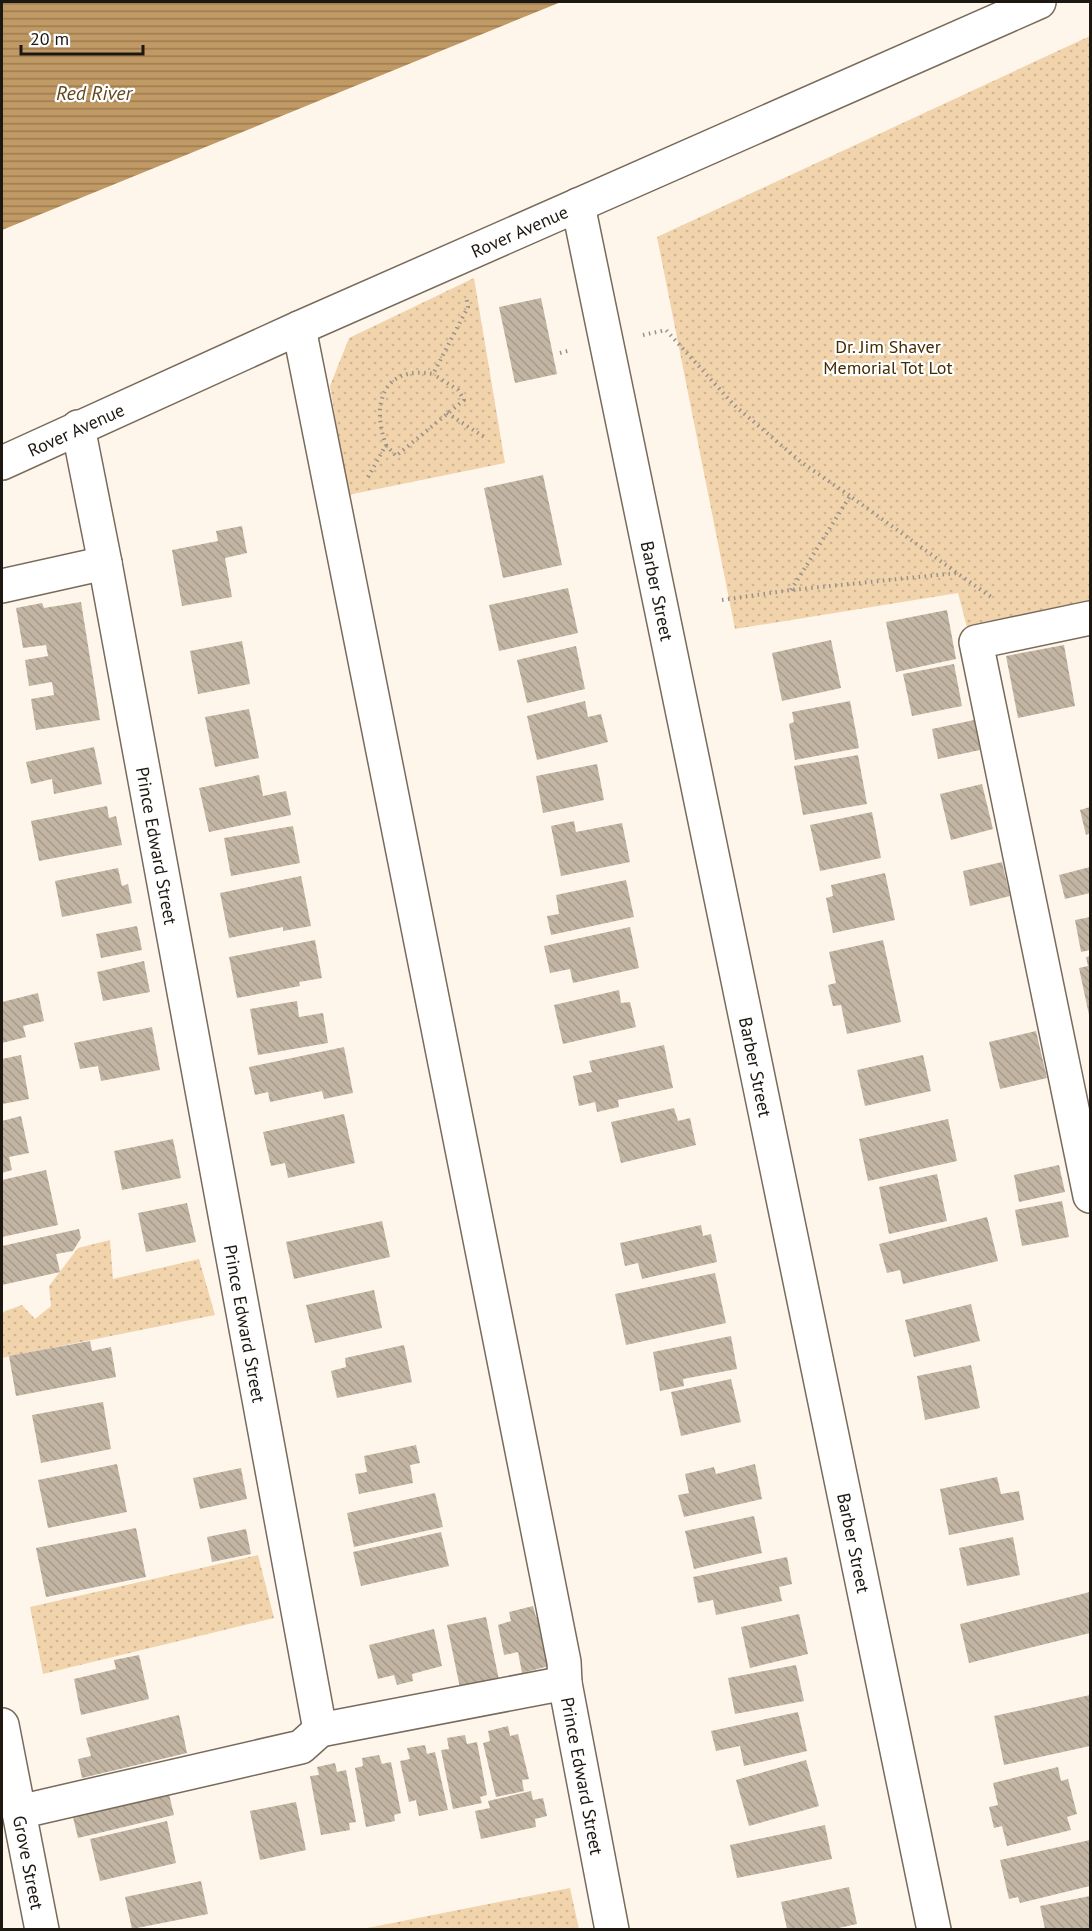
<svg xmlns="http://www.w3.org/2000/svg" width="1092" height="1931" font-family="'PT Sans',sans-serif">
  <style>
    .park { fill: url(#park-dots) }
    .water { fill: url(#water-rules) }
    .building { fill: url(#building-back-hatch) }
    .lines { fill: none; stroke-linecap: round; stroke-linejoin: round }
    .minor-casing { stroke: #786b5b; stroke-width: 36 }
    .path { stroke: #989189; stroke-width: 4; stroke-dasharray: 1.5 4.5; stroke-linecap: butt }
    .minor { stroke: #fff; stroke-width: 33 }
    .labels { text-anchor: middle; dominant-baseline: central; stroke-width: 4.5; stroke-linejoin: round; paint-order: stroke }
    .street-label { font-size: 18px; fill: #1c1711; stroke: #fff }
    .park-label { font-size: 18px; fill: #452b00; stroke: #fff }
    .water-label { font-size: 20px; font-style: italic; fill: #63471f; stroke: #fff }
  </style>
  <defs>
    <pattern id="park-dots" width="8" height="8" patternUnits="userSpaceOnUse" patternTransform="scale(1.5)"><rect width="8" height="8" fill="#f1d3ac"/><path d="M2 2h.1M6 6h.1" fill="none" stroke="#ceb493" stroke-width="1.8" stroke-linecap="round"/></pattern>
    <pattern id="water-rules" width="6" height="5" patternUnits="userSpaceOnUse" patternTransform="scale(1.5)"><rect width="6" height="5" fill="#c09964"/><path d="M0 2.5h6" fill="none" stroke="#9b7c51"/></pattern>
    <pattern id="building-back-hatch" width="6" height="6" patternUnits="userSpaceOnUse" patternTransform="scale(1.5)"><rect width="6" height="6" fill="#c3b5a3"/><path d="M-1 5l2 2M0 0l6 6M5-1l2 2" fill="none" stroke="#a79b8b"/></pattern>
  </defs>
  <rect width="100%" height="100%" fill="#fff6eb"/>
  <path class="park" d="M1090 36V603L968 631 958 593 735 629 657 237Z
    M474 278 505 463 348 495 330 386 349 338Z
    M110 1240 113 1279 199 1259 215 1315 2 1358V1314L5 1311 22 1305 35 1319 51 1306 49 1286 78 1248Z
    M258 1555 274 1618 43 1674 30 1607Z
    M570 1888 579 1929H362Z"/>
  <path class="water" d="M2 2H561L2 230Z"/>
  <path class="building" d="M541 298 557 374 515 383 499 307Z
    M543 475 562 565 503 578 484 488Z
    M242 526 247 553 225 558 232 597 182 606 172 550 218 541 216 531Z
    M568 588 578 633 499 651 489 605Z
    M81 602 100 720 36 730 31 699 54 695 52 682 29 686 25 660 48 656 46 645 23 648 16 608 42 603 44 608Z
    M947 610 956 659 896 672 886 622Z
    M831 640 841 688 782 701 772 653Z
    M242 641 250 684 198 694 190 651Z
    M1064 645 1075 706 1018 718 1006 656Z
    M576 646 585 689 527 703 517 660Z
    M954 664 962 706 912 716 903 674Z
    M585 701 588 717 601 714 608 742 537 760 527 716Z
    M850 701 859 748 795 760 789 724 794 722 792 712Z
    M249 709 259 758 215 767 205 717Z
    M974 720 980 750 938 759 932 729Z
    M94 747 102 784 54 794 52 779 31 784 26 762Z
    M858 755 867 804 803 815 794 766Z
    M597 764 604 800 543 813 536 776Z
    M259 775 263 796 286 791 291 815 209 832 199 788Z
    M982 784 993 829 951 840 940 794Z
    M107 806 109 818 116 816 122 845 39 861 31 821Z
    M1090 807V833L1086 835 1080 810Z
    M872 812 881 858 820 871 810 825Z
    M574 821 576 832 622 823 630 862 561 876 551 826Z
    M293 826 300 863 231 876 224 838Z
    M1002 862 1010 896 970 906 963 871Z
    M1090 867V893L1065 899 1059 875Z
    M118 868 122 886 128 884 132 903 62 917 55 881Z
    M885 873 895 920 833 933 826 898 833 896 831 885Z
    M301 876 311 926 283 931V927L229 938 220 893Z
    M626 880 634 917 551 935 547 916 559 914 556 895Z
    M1090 917V950L1081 952 1075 920Z
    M137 926 142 950 101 958 96 934Z
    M630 927 639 968 573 983 570 969 550 973 544 946Z
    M315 940 322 978 299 982 300 986 237 998 229 957Z
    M883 940 901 1022 847 1034 841 1005 833 1006 830 995 828 985 836 983 829 952Z
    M1090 956V1014L1089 1015 1079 968 1088 966 1086 957Z
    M144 961 150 992 103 1001 97 972Z
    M619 990 621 1003 630 1002 636 1027 563 1044 554 1005Z
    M38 993 44 1021 23 1026 26 1037 2 1043V1002Z
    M297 1001 299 1017 323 1013 328 1043 258 1055 250 1009Z
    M152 1027 160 1070 101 1081 98 1066 80 1069 74 1043Z
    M1036 1031 1047 1078 1000 1089 989 1042Z
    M664 1045 673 1088 618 1100 619 1107 597 1112 595 1102 579 1106 573 1076 592 1072 589 1061Z
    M344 1047 353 1093 324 1099 322 1091 270 1102 268 1092 255 1095 249 1067Z
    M21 1055 29 1099 2 1104V1059Z
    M923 1055 931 1091 865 1106 857 1070Z
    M674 1108 678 1121 690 1118 696 1145 621 1163 611 1122Z
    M344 1114 355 1163 288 1178 285 1163 271 1166 263 1132Z
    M21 1116 29 1153 9 1157 12 1170 2 1173V1121Z
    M948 1119 957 1161 868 1181 859 1139Z
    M173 1139 181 1178 122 1190 114 1151Z
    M1059 1165 1065 1192 1019 1202 1014 1175Z
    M46 1170 58 1225 2 1237V1180Z
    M937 1174 947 1221 889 1234 879 1187Z
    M1062 1201 1069 1237 1022 1246 1015 1210Z
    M187 1203 196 1242 146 1252 138 1213Z
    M987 1217 998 1261 903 1284 900 1270 887 1273 879 1244Z
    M382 1221 390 1257 294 1279 286 1242Z
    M701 1225 703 1236 711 1234 717 1262 642 1279 638 1263 625 1266 620 1243Z
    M79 1229 81 1238 73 1251 56 1254 60 1272 2 1285V1246Z
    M715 1273 726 1323 626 1345 615 1294Z
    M374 1290 382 1328 315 1343 306 1305Z
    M971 1304 980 1341 914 1357 905 1320Z
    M731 1336 737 1369 683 1379 684 1386 660 1391 653 1352Z
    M90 1341 92 1351 111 1347 116 1377 16 1396 9 1356Z
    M404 1345 412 1382 337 1398 331 1371 346 1367 345 1358Z
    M971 1365 980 1408 925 1420 917 1376Z
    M731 1379 741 1422 681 1436 671 1392Z
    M103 1402 111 1449 41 1463 32 1415Z
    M416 1445 420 1463 410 1465 413 1483 359 1494 355 1474 367 1472 364 1456Z
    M117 1464 127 1512 48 1528 38 1480Z
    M755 1464 762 1499 684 1517 678 1495 689 1493 685 1474 714 1467 716 1474Z
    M241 1468 247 1499 200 1509 193 1478Z
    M997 1477 1001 1494 1019 1491 1024 1520 949 1535 940 1489Z
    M435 1493 443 1527 354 1547 347 1513Z
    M754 1516 762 1553 694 1569 685 1531Z
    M136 1528 146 1577 46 1597 36 1548Z
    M246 1529 251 1554 212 1562 207 1537Z
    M441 1532 449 1566 361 1586 353 1552Z
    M1013 1537 1020 1575 967 1586 959 1548Z
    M787 1557 792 1584 779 1587 782 1601 716 1615 713 1600 698 1603 693 1577Z
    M1090 1592V1633L969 1663 960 1624Z
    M533 1606 536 1617H538L549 1666 522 1673 518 1652 504 1655 498 1625 511 1621 509 1612Z
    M799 1614 808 1654 750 1668 741 1627Z
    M486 1617 499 1680 460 1688 447 1625Z
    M434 1629 442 1666 412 1674 413 1681 397 1685 394 1675 378 1679 369 1645Z
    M139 1655 149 1699 81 1715 74 1679 116 1669 114 1660Z
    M796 1665 804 1701 735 1714 728 1678Z
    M1090 1695V1746L1004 1765 994 1716Z
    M798 1712 807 1751 744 1766 740 1746 716 1751 711 1731Z
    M179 1715 187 1753 82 1778 78 1759 91 1756 86 1738Z
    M508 1726 510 1736 518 1734 529 1779 522 1780 524 1791 496 1797 483 1743 490 1741 488 1731Z
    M465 1735 467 1744 477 1742 487 1795 480 1797 482 1803 453 1809 441 1750 449 1749 447 1738Z
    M425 1745 427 1754 435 1752 448 1810 419 1816 416 1800 409 1802 400 1761 410 1759 407 1748Z
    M379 1755 382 1764 391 1762 401 1813 394 1815 395 1821 366 1827 355 1768 363 1766 362 1758Z
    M806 1760 819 1806 749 1826 736 1780Z
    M335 1763 337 1772 346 1770 356 1822 349 1823 350 1830 321 1835 310 1776 319 1775 317 1767Z
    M1058 1767 1061 1781 1068 1779 1077 1814 1067 1817 1071 1830 1007 1846 1002 1826 994 1828 989 1807 998 1805 993 1783Z
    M168 1790 174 1815 78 1838 72 1813Z
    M531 1791 533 1800 543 1798 547 1816 535 1819 536 1827 481 1839 475 1811 490 1808 488 1801Z
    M296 1802 306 1850 260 1860 250 1811Z
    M167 1821 176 1863 100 1881 90 1839Z
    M825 1825 832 1859 737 1878 730 1845Z
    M1090 1840V1886L1020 1903 1018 1897 1009 1899 1000 1860Z
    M201 1881 208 1914 132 1929 125 1897Z
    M849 1887 857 1924 834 1929H787L781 1902Z
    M1090 1896V1929H1045L1040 1906Z"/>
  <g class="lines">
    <defs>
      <g id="minor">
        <path id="s1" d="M578 205 934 1930"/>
        <path d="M299 328 564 1662 565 1683"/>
        <path id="s2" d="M78 427 105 563 320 1730"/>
        <path id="s3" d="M2 463 299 328 1039 2"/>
        <path d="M2 586 105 563"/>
        <path d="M1090 618 976 642 1090 1196"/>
        <path id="s4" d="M2 1725 42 1930"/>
        <path id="s5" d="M320 1730 565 1683 612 1930"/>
        <path d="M19 1812 301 1747 320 1730"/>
      </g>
    </defs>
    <use href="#minor" class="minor-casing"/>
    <path class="path" d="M643 335 666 330 734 405 801 462 850 496
      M560 353 571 350
      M447 413 484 437
      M386 445 396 456 464 400 458 390 433 374
      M368 477 386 445C371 404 383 365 433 374L468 307 466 296
      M791 590 850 496 957 573
      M722 600 791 590 957 573 994 599"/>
    <use href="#minor" class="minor"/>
  </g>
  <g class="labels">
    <g class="street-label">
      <text stroke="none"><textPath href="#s3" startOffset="567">Rover Avenue</textPath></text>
      <text stroke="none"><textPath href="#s3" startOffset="81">Rover Avenue</textPath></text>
      <text stroke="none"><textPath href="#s1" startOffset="394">Barber Street</textPath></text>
      <text stroke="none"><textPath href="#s2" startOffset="426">Prince Edward Street</textPath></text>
      <text stroke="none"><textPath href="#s1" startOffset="880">Barber Street</textPath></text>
      <text stroke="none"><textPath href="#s2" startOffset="912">Prince Edward Street</textPath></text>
      <text stroke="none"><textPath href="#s1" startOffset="1366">Barber Street</textPath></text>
      <text stroke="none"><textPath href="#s5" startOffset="344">Prince Edward Street</textPath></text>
      <text stroke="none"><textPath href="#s4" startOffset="140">Grove Street</textPath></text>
    </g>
    <g class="park-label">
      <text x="888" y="346">Dr. Jim Shaver<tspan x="888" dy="21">Memorial Tot Lot</tspan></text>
    </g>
    <g class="water-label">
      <text x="94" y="93">Red River</text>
    </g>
  </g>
  <rect width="1092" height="1931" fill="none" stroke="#1c1711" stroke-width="6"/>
  <path d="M21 45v9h122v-9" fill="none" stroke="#1c1711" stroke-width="3"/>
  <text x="30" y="45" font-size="18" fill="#1c1711" stroke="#ffffff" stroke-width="4.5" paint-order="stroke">20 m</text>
</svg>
